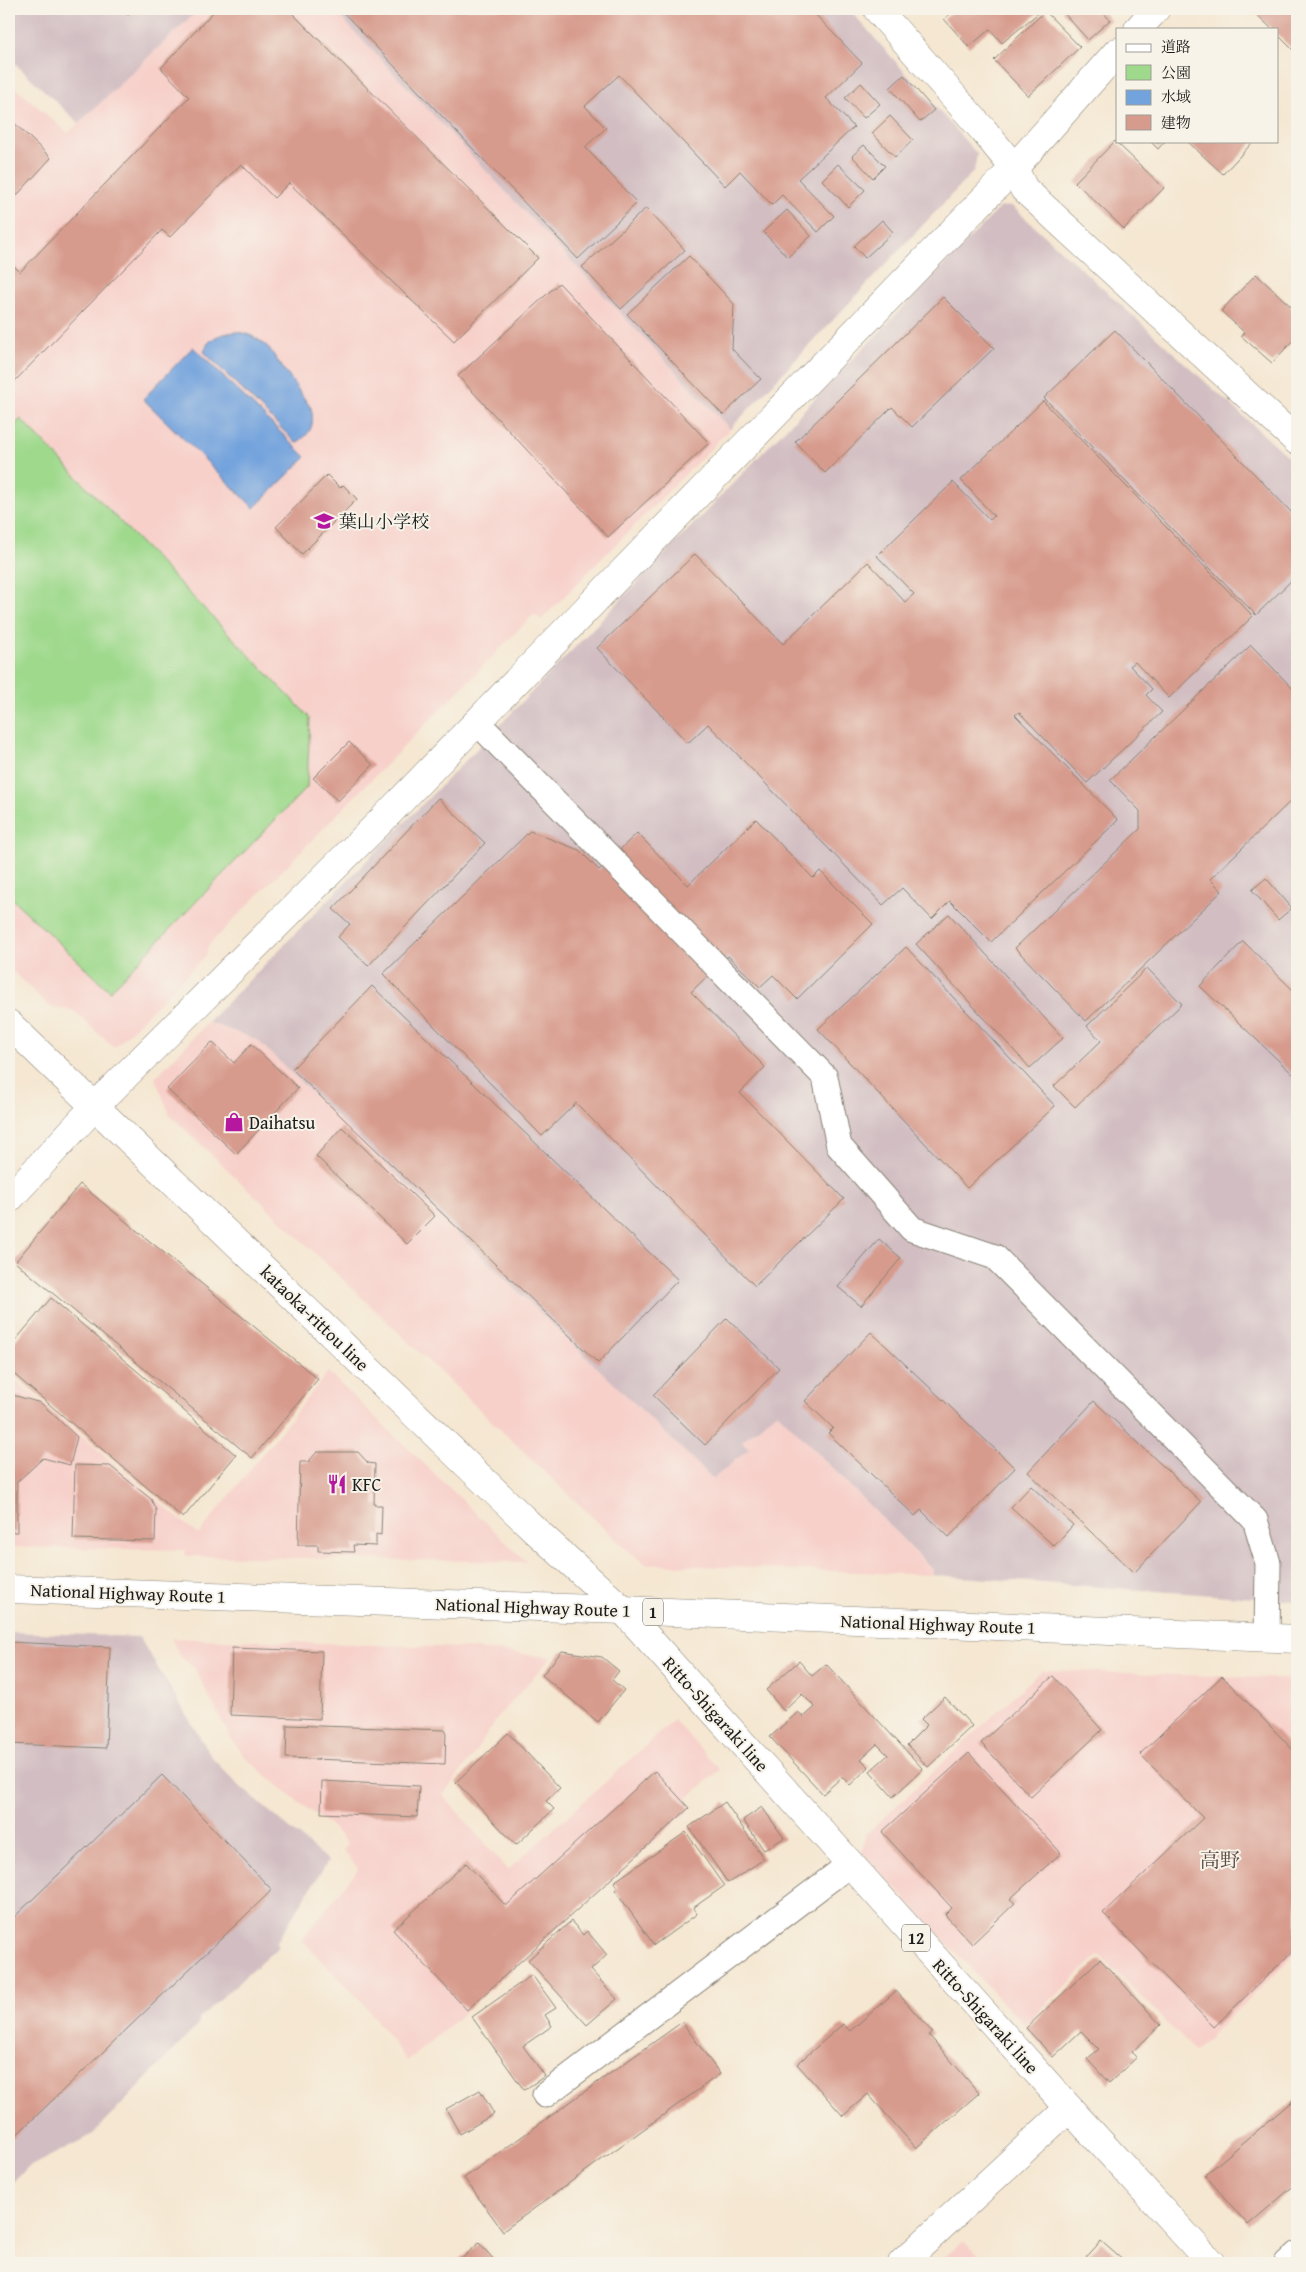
<svg xmlns="http://www.w3.org/2000/svg" width="1306" height="2272" font-family="'Gentium Book Plus','Noto Serif JP',serif">
  <style>
    .built { fill: #f7d0ca }
    .industrial { fill: #d2bec2 }
    .green { fill: #9ed98c; stroke: #5d7a54 }
    .water { fill: #73a3dd; stroke: #48607c }
    .building { fill: #d79b8d }
    .lines { fill: none; stroke-linecap: round; stroke-linejoin: round }
    .lane-casing { stroke: #888276; stroke-width: 27 }
    .street-casing { stroke: #888276; stroke-width: 29 }
    .secondary-casing { stroke: #888276; stroke-width: 29 }
    .primary-casing { stroke: #888276; stroke-width: 29 }
    .highway-casing { stroke: #888276; stroke-width: 29 }
    .lane { stroke: #fff; stroke-width: 25 }
    .street { stroke: #fff; stroke-width: 28 }
    .secondary { stroke: #fff; stroke-width: 28 }
    .primary { stroke: #fff; stroke-width: 28 }
    .highway { stroke: #fff; stroke-width: 28 }
    .labels { text-anchor: middle; dominant-baseline: central; stroke-width: 4; stroke-linejoin: round; paint-order: stroke }
    .shield { fill: #f7f3e8; stroke: #5e5c59; stroke-width: 1 }
    .shield-label { font-size: 16px; font-weight: bold; fill: #1c1c1c }
    .poi-label { font-size: 18px; fill: #1c1c1c; stroke: #f7f3e8; text-anchor: start }
    .street-label { font-size: 18px; fill: #1c1c1c; stroke: #f7f3e8 }
    .quarter-label { font-size: 20px; fill: #5d4844; stroke: #f7f3e8 }
  </style>
  <rect width="100%" height="100%" fill="#f7f3e8"/>
  <filter id="ink" filterUnits="userSpaceOnUse"><feTurbulence type="fractalNoise" baseFrequency=".02" numOctaves="2"/><feDisplacementMap in="SourceGraphic" scale="10" xChannelSelector="R" yChannelSelector="G"/><feConvolveMatrix kernelMatrix="1 2 1 2 8 2 1 2 1" color-interpolation-filters="sRGB"/></filter>
  <filter id="wash" filterUnits="userSpaceOnUse"><feTurbulence type="fractalNoise" baseFrequency=".0096" numOctaves="4" result="noise"/><feDisplacementMap in="SourceGraphic" scale="20" xChannelSelector="R" yChannelSelector="G"/><feGaussianBlur stdDeviation="1.12" result="paint"/><feColorMatrix in="noise" values="0 0 0 0 0 0 0 0 0 0 0 0 0 0 0 0 0 1.4 0 .05"/><feComposite in="paint" operator="in"/></filter>
  <g filter="url(#wash)">
    <rect width="100%" height="100%" fill="#f5e7d1"/>
    <path class="built" d="M199 9H333L730 429 541 620 534 614 208 946 206 955 114 1048 74 1011 50 1007 9 968V82L68 133Z
      M208 1022 257 1040 713 1479 749 1449 742 1441 777 1412 933 1571 932 1575 646 1564 627 1550 170 1115 155 1078Z
      M328 1372 527 1562 185 1556 186 1550 9 1547V1374L198 1535Z
      M171 1638 467 1648 551 1657 499 1716 468 1763 443 1795 508 1870 674 1720 720 1770 685 1800 691 1808 440 2034 407 2061 364 2004 302 1940 358 1869 343 1850 348 1845 333 1828 293 1798 246 1758 230 1737 195 1669 178 1654Z
      M1042 1670 1297 1679V1952L1195 2051 1099 1955 1024 2025 862 1853 865 1835Z
      M963 2241 988 2263H938Z"/>
    <path class="industrial" d="M9 9H199L79 123 9 58Z
      M333 9H849L977 154 974 171 730 429Z
      M1012 206 1297 465V1601L932 1575 933 1570 777 1412 742 1441 749 1449 713 1479 257 1040 208 1022 467 759 966 242 1001 207Z
      M9 1632 139 1637 214 1760 236 1783 328 1861 276 1943 278 1947 199 2018V2024L93 2134 27 2168 9 2187Z"/>
    <path class="green" d="M21 419 310 718 307 787 110 991 9 896V430Z"/>
    <path class="water" d="M235 332C249 333 257 338 268 347L311 408C315 425 311 434 296 443L204 352C208 337 221 334 235 332Z
      M193 347 306 457 254 508 143 399Z"/>
    <g id="blocks">
      <path class="building" d="M122 9H134L128 15Z
        M216 9H288L538 258 454 341 289 183 274 198 241 164 170 237 162 230 9 387V261L20 272 189 97 161 68Z
        M340 9H810L862 63 826 98 854 127 798 179 834 216 818 232 782 195 772 205 740 171 725 186 619 75 585 106 606 128 585 147 637 203 578 259Z
        M956 9H1043L1002 43 990 29 969 47 944 19Z
        M1064 9H1100L1110 20 1088 40 1062 11Z
        M1251 9H1297V54L1277 34V29H1272Z
        M1045 11 1080 47 1028 96 994 60Z
        M904 75 934 110 920 122 890 88Z
        M861 83 880 104 864 118 845 98Z
        M890 116 913 140 895 157 872 133Z
        M9 118 51 158 9 204Z
        M1115 141 1164 188 1124 229 1075 182Z
        M1150 141H1165L1158 149Z
        M1187 141H1254L1223 174Z
        M864 145 885 166 873 178 852 156Z
        M838 164 865 190 848 207 822 180Z
        M646 208 685 250 621 309 582 267Z
        M787 210 811 236 788 257 763 232Z
        M882 220 893 232 865 258 854 246Z
        M689 256 734 304 732 349 761 379 723 415 627 314Z
        M1256 274 1297 312V336L1272 363 1241 336 1244 332 1221 311Z
        M559 283 709 443 608 537 458 376Z
        M943 297 994 348 912 427 892 407 825 473 795 442Z
        M1115 330 1297 518V575L1256 615 1044 398Z
        M1043 401 1253 616 1169 698 1135 662 1130 666 1152 689 1146 695 1162 712 1087 783 1019 712 1015 715 1118 820 991 942 950 901 932 919 902 888 883 905 708 724 688 743 597 648 695 554 783 644 868 562 905 602 914 594 877 556 953 482 990 520 994 516 961 480Z
        M327 475 340 488 343 485 357 499 302 554 276 527Z
        M1251 645 1297 693V795L1210 879 1222 891 1086 1021 1015 948 1140 829V811L1110 780Z
        M349 742 373 765 338 801 313 778Z
        M438 798 485 843 368 966 338 937 350 924 333 909Z
        M756 819 813 878 820 871 873 924 797 999 773 975 760 987 728 956 691 992 765 1067 740 1093 844 1199 755 1286 576 1103 542 1136 383 974 530 831 579 850 599 870 637 833 688 885Z
        M1266 878 1292 908 1278 920 1252 890Z
        M949 914 1063 1038 1030 1068 916 944Z
        M1243 941 1297 994V1078L1200 986Z
        M906 947 1055 1106 967 1188 818 1029Z
        M1147 968 1182 1004 1075 1107 1054 1086 1101 1041 1087 1026Z
        M372 986 678 1280 598 1363 292 1069Z
        M212 1042 234 1063 251 1044 298 1088 236 1154 167 1089Z
        M342 1127 435 1216 407 1244 316 1156Z
        M80 1184 318 1379 252 1458 15 1262Z
        M879 1239 901 1258 861 1306 838 1287Z
        M51 1298 236 1455 183 1518 9 1370V1348Z
        M727 1318 779 1368 705 1445 653 1395Z
        M871 1332 1015 1468 949 1537 921 1510 915 1516 828 1433 833 1428 805 1401Z
        M9 1394 41 1403 77 1437 70 1465 43 1458 17 1482V1532H9Z
        M1094 1401 1201 1502 1134 1573 1028 1472Z
        M317 1452H358L368 1463 375 1464 374 1505H382L381 1535 376 1534V1546L353 1545 354 1552 318 1551V1545H298L300 1462H308Z
        M75 1465 110 1466 151 1499 156 1510 155 1541 73 1539Z
        M1031 1486 1073 1525 1054 1546 1011 1507Z
        M9 1642 110 1647 106 1748 9 1744Z
        M232 1648 322 1651 320 1719 230 1715Z
        M562 1651 602 1657 619 1671 612 1680 624 1690 598 1722 542 1675Z
        M799 1661 812 1676 826 1664 923 1769 893 1797 870 1771 888 1755 877 1744 861 1759 869 1767 850 1785 842 1777 823 1794 770 1737 798 1712 804 1717 815 1707 802 1694 784 1711 766 1690Z
        M1053 1676 1102 1730 1031 1797 981 1743Z
        M1222 1676 1297 1754V1947L1214 2027 1103 1913 1203 1818 1140 1754Z
        M945 1697 972 1726 928 1767 907 1745 927 1725 921 1719Z
        M287 1725 446 1730 445 1764 286 1758Z
        M508 1733 560 1788 546 1801 554 1809 516 1845 456 1782Z
        M969 1753 1061 1853 1010 1899 1015 1903 972 1944 945 1915 952 1908 882 1832Z
        M655 1771 689 1808 467 2010 393 1930 466 1863 506 1906Z
        M162 1775 272 1890 9 2142V1922Z
        M322 1781 419 1786 417 1817 321 1813Z
        M725 1802 764 1859 728 1883 689 1827Z
        M762 1807 784 1838 764 1850 743 1820Z
        M686 1832 724 1886 693 1908 697 1914 654 1945 615 1890 618 1888 614 1882Z
        M571 1921 583 1935 587 1931 607 1955 591 1970 617 1999 587 2025 528 1960Z
        M1100 1959 1161 2025 1132 2052 1137 2057 1109 2083 1087 2059 1099 2049 1081 2031 1053 2057 1026 2028Z
        M532 1975 556 2008 545 2015 552 2026 523 2046 545 2076 524 2090 472 2017Z
        M896 1991 933 2033 929 2035 979 2093 916 2148 868 2094 843 2116 797 2064 843 2024 850 2031Z
        M682 2022 720 2074 503 2231 464 2178Z
        M480 2090 494 2114 460 2134 446 2109Z
        M1297 2097V2183L1248 2225 1205 2175Z
        M1101 2241 1126 2263H1081Z
        M479 2243 497 2263H457Z"/>
    </g>
  </g>
  <g filter="url(#ink)">
    <use href="#blocks" fill-opacity="0" stroke="#888276" stroke-width="1"/>
    <g class="lines">
      <defs>
        <path id="lane" d="M477 722 825 1077 839 1146 912 1229 995 1257 1255 1520 1268 1563 1267 1638
          M545 2095 850 1864
          M1287 2263 1297 2254"/>
        <path id="street" d="M877 9 984 131 1014 168 1024 189 1297 441
          M1138 29 1156 9
          M9 1199 95 1106 383 819 1014 168 1117 52
          M902 2263 1069 2108"/>
        <path id="secondary" d="M9 1024 535 1530 623 1610"/>
        <path id="primary" d="M623 1610 1069 2108 1211 2263"/>
        <path id="highway" d="M9 1589 623 1610 1297 1639"/>
      </defs>
      <use href="#lane" class="lane-casing"/>
      <use href="#street" class="street-casing"/>
      <use href="#secondary" class="secondary-casing"/>
      <use href="#primary" class="primary-casing"/>
      <use href="#highway" class="highway-casing"/>
      <use href="#lane" class="lane"/>
      <use href="#street" class="street"/>
      <use href="#secondary" class="secondary"/>
      <use href="#primary" class="primary"/>
      <use href="#highway" class="highway"/>
    </g>
  </g>
  <defs>
    <symbol id="school-bare" viewBox="-9 -9 18 18"><path d="M0-5L7-2L0 1L-7-2ZM-4 1L0 2.5L4 1V4Q0 6-4 4Z" fill="#b5179e" stroke="#f7f3e8" stroke-width="2.5" paint-order="stroke"/></symbol>
    <symbol id="shop-bare" viewBox="-9 -9 18 18"><path d="M-5-2.5h2.3a2.7 3.5 0 0 1 5.4 0H5L5.5 6h-11ZM-1.5-2.5h3a1.5 2.3 0 0 0-3 0Z" fill="#b5179e" stroke="#f7f3e8" stroke-width="2.5" paint-order="stroke"/></symbol>
    <symbol id="restaurant-bare" viewBox="-9 -9 18 18"><path d="M-5-6h1v4h1v-4h1v4h1v-4h1v5L-1.5 .5V6h-2V.5L-5-1ZM5-6V6H3V1.5H1.5Q1.5-4 5-6Z" fill="#b5179e" stroke="#f7f3e8" stroke-width="2.5" paint-order="stroke"/></symbol>
  </defs>
  <g fill-rule="evenodd">
    <use href="#school-bare" x="310" y="507" width="28" height="28"/>
    <use href="#shop-bare" x="220" y="1108" width="28" height="28"/>
    <use href="#restaurant-bare" x="323" y="1470" width="28" height="28"/>
  </g>
  <g class="labels">
    <g class="shield">
      <rect x="643" y="1598.5" width="20" height="27" rx="4"/>
      <rect x="902" y="1924.5" width="28" height="27" rx="4"/>
    </g>
    <g class="shield-label">
      <text x="653" y="1612">1</text>
      <text x="916" y="1938">12</text>
    </g>
    <g class="poi-label">
      <text x="339" y="521">葉山小学校</text>
      <text x="249" y="1122">Daihatsu</text>
      <text x="352" y="1484">KFC</text>
    </g>
    <g class="street-label">
      <text transform="translate(315 1318) rotate(44)">kataoka-rittou line</text>
      <text transform="translate(128 1593) rotate(2)">National Highway Route 1</text>
      <text transform="translate(533 1607) rotate(2)">National Highway Route 1</text>
      <text transform="translate(938 1624) rotate(2)">National Highway Route 1</text>
      <text transform="translate(716 1714) rotate(48)">Ritto-Shigaraki line</text>
      <text transform="translate(986 2016) rotate(48)">Ritto-Shigaraki line</text>
    </g>
    <g class="quarter-label">
      <text x="1220" y="1859">高野</text>
    </g>
  </g>
  <rect width="1306" height="2272" fill="none" stroke="#f7f3e8" stroke-width="30"/>
  <rect x="1116" y="28" width="162" height="115" fill="#f7f3e8" stroke="#9f9d96"/>
  <rect x="1126" y="44" width="25" height="8" fill="#ffffff" stroke="#9f9d96"/>
  <text x="1161" y="52" font-size="15" fill="#1c1c1c">道路</text>
  <rect x="1126" y="65" width="25" height="15" fill="#9ed98c" stroke="#9f9d96"/>
  <text x="1161" y="78" font-size="15" fill="#1c1c1c">公園</text>
  <rect x="1126" y="90" width="25" height="15" fill="#73a3dd" stroke="#9f9d96"/>
  <text x="1161" y="102" font-size="15" fill="#1c1c1c">水域</text>
  <rect x="1126" y="115" width="25" height="15" fill="#d79b8d" stroke="#9f9d96"/>
  <text x="1161" y="128" font-size="15" fill="#1c1c1c">建物</text>
</svg>
